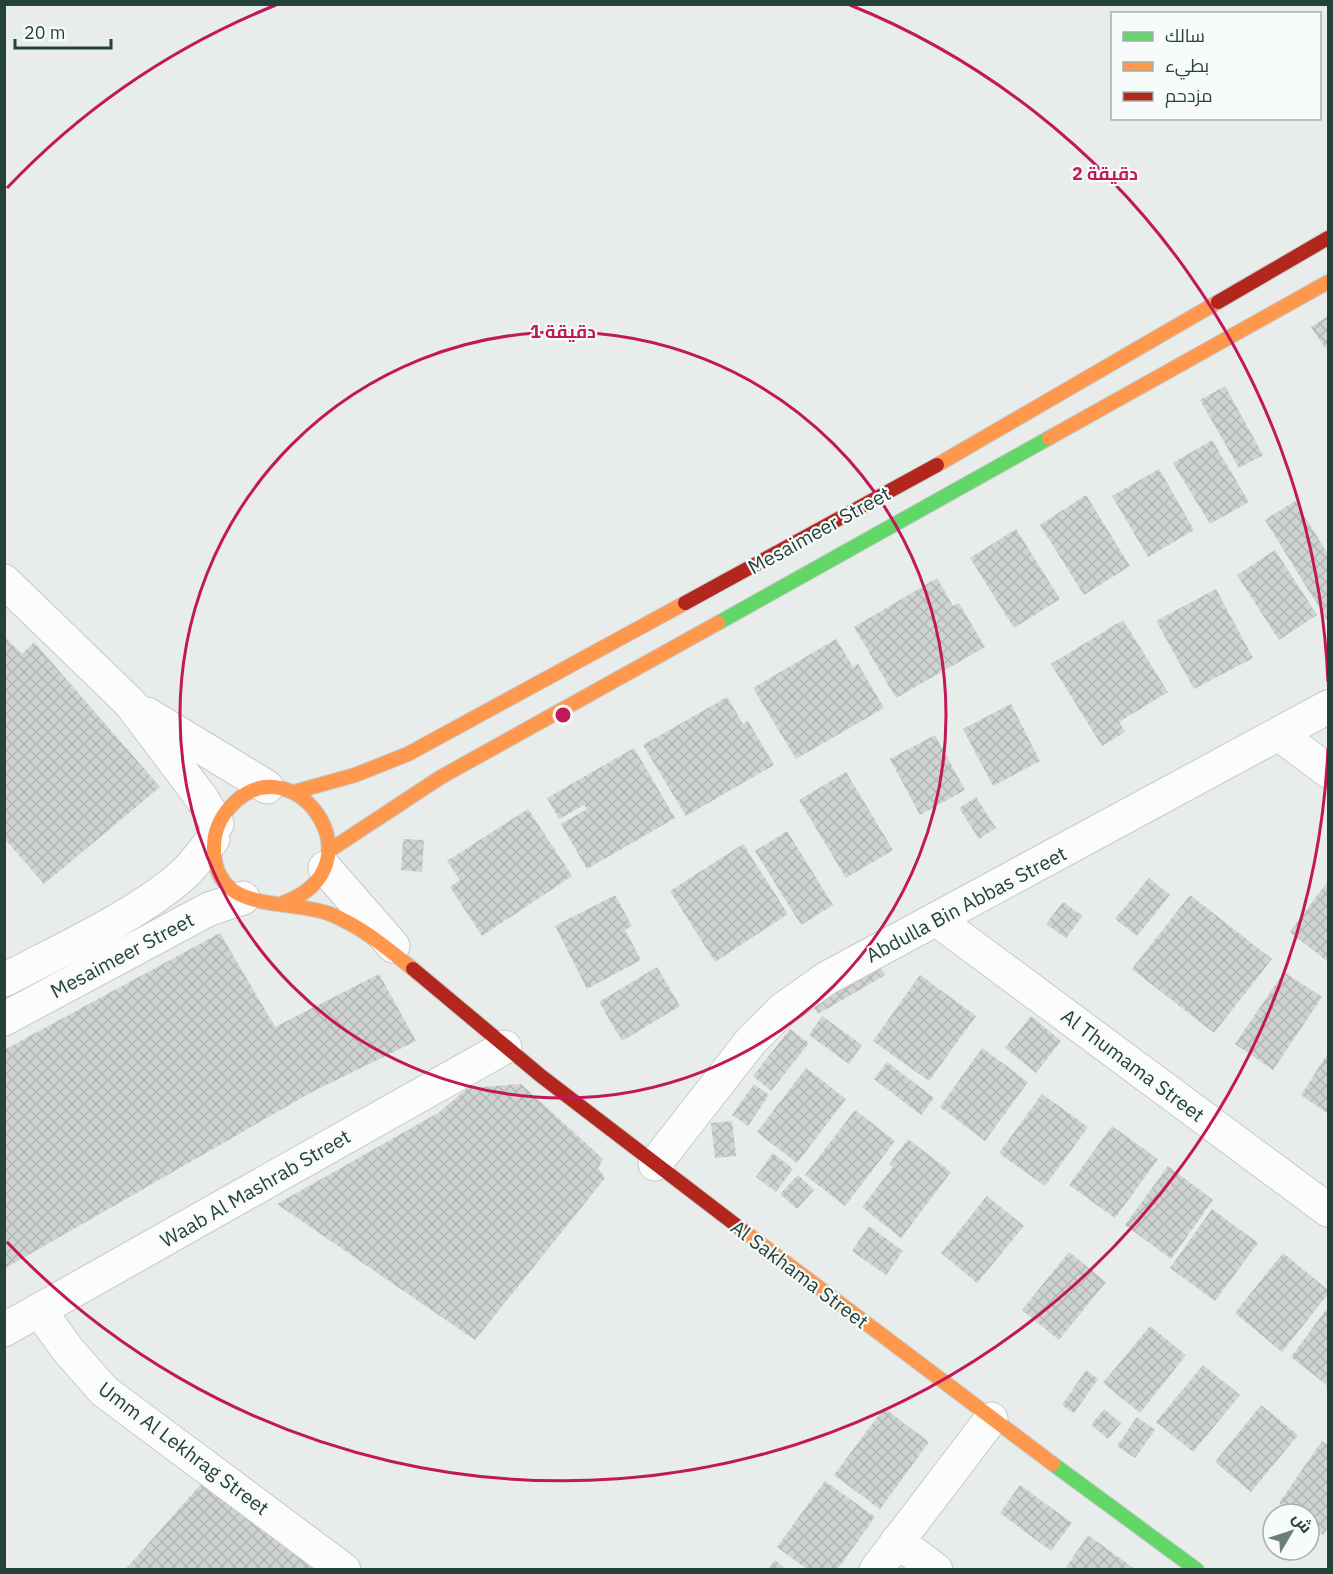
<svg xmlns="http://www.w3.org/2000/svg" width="1333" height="1574" font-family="'IBM Plex Sans',Cairo,sans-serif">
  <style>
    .building { fill: url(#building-cross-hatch) }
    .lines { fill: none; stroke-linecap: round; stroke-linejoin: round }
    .street-casing { stroke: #c5cac8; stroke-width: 35 }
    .fast-casing { stroke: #c3cbc8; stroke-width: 16 }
    .slow-casing { stroke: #c3cbc8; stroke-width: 16 }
    .jam-casing { stroke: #c3cbc8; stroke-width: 16 }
    .street { stroke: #fcfcfc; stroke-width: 33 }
    .fast { stroke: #63d668; stroke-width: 14 }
    .slow { stroke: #ff974d; stroke-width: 14 }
    .jam { stroke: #b3261e; stroke-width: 14 }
    .ring { fill: none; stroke: #c2185b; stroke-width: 3 }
    .labels { text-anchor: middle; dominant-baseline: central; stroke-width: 4.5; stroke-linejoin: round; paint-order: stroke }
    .street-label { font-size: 20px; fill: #24423a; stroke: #f7fbf9 }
    .centre { fill: #c2185b; stroke: #f7fbf9; stroke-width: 3 }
    .ring-label { font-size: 18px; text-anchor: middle; font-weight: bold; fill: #c2185b; stroke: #f7fbf9; stroke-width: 4.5; stroke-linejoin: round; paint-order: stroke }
  </style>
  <defs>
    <pattern id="building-cross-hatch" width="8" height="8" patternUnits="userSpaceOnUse" patternTransform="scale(1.5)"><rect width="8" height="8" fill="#cfd4d2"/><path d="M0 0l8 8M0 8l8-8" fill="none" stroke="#b2b7b5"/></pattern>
  </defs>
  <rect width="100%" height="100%" fill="#e8edeb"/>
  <path class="building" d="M1328 316V345L1325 348 1311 327Z
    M1225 386 1263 455 1239 468 1200 400Z
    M1212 440 1249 502 1210 524 1173 463Z
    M1159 469 1194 530 1148 557 1112 496Z
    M1086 495 1130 566 1084 595 1040 525Z
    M1295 501 1328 554V622L1265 520Z
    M1016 529 1060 599 1014 628 970 558Z
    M1275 550 1317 615 1279 640 1237 575Z
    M937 578 953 606 959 603 985 647 896 698 854 627Z
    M1216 589 1253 658 1194 689 1156 621Z
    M1123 620 1168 692 1119 722 1125 732 1102 746 1051 664Z
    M4 636 22 654 34 642 160 787 44 884 4 838Z
    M836 639 853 667 858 664 884 708 796 759 753 688Z
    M727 697 743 724 748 721 774 765 686 816 643 745Z
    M1011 704 1040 761 993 786 963 729Z
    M935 735 965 790 920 815 890 759Z
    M634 748 675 818 587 869 561 824 587 809 584 805 559 819 547 798Z
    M846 772 893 850 846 878 799 800Z
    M976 797 996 828 979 839 959 808Z
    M528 809 572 876 482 936 450 887 460 880 447 861Z
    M787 831 833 905 801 925 755 851Z
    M403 839 424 840 422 872 401 870Z
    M743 844 788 914 715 962 670 891Z
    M1149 878 1170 895 1137 936 1115 919Z
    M1328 881V962L1290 932Z
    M615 895 632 926 625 930 641 960 587 989 555 926Z
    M1190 895 1272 959 1214 1033 1132 969Z
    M1063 902 1083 916 1066 938 1046 924Z
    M220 933 275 1027 379 974 416 1041 312 1092 4 1269V1050Z
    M877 960 885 975 818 1014 809 1000Z
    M657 967 680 1006 622 1041 599 1002Z
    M1284 972 1322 997 1273 1070 1235 1044Z
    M920 975 976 1016 929 1081 873 1041Z
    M822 1016 862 1045 849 1064 809 1035Z
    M1031 1016 1061 1041 1036 1073 1005 1048Z
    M790 1029 809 1043 771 1091 753 1076Z
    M982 1048 1028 1082 985 1141 940 1107Z
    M1328 1053V1114L1301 1095Z
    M887 1062 934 1098 921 1115 874 1079Z
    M806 1068 846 1099 797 1163 757 1132Z
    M521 1084 603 1159 598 1168 605 1178 475 1340 277 1204 438 1113 468 1088Z
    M754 1084 769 1095 748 1126 732 1115Z
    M1042 1094 1088 1127 1045 1186 999 1153Z
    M855 1110 895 1141 845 1206 805 1175Z
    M732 1121 736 1156 715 1158 711 1123Z
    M1112 1126 1158 1159 1115 1218 1069 1185Z
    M908 1139 951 1172 901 1238 862 1207 893 1167 889 1164Z
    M773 1153 793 1169 776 1192 756 1177Z
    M1168 1166 1213 1200 1171 1259 1125 1225Z
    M798 1175 814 1190 797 1209 780 1194Z
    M987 1196 1024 1226 977 1283 941 1253Z
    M1212 1209 1258 1243 1215 1301 1170 1268Z
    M869 1226 903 1251 886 1275 852 1251Z
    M1069 1252 1106 1282 1059 1340 1022 1310Z
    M1283 1253 1328 1290V1294L1282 1352 1235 1313Z
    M1328 1307V1386L1291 1357Z
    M1150 1326 1186 1355 1140 1413 1103 1383Z
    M1203 1365 1240 1395 1193 1452 1156 1422Z
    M1086 1370 1098 1379 1074 1413 1062 1405Z
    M1261 1405 1298 1435 1251 1492 1215 1462Z
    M884 1408 929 1442 880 1509 834 1475Z
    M1104 1409 1121 1423 1108 1439 1091 1425Z
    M1137 1417 1155 1430 1135 1458 1117 1446Z
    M1322 1441 1328 1445V1527L1323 1535 1309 1525V1514H1294L1279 1503Z
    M825 1481 875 1517 837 1570H808L777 1547Z
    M202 1483 321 1570H125Z
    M1020 1485 1072 1523 1051 1551 1000 1513Z
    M1088 1535 1136 1570H1064Z
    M775 1560 787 1570H767Z"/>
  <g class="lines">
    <defs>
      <path id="street" d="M4 581 130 703 203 800 217 824
        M147 714 267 787
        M1280 735 1328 771
        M325 868 393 946
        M937 920 1328 1210
        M4 980C59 951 143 913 187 871 196 862 204 850 213 839
        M4 1019 209 909 243 898
        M655 1164 751 1041 783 1009 827 978 1328 707
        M39 1310 68 1350 104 1391 344 1570
        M4 1330 505 1047
        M897 1541 936 1570
        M876 1570 991 1419"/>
      <path id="fast" d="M718 623 1049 438
        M1053 1464 1197 1570"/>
      <path id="slow" d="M1049 438 1328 282
        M937 465 1218 302
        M294 792 355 775 408 754 685 603
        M330 850 441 777 718 623
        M283 903C383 866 296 745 235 802 221 815 213 832 214 851 216 915 289 898 330 914 361 926 388 949 413 969
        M741 1229 1053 1464"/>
      <path id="jam" d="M1218 302 1328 238
        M685 603 937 465
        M413 969 541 1076 741 1229"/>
    </defs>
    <use href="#street" class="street-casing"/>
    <use href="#fast" class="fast-casing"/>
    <use href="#slow" class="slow-casing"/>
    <use href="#jam" class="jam-casing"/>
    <use href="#street" class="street"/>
    <use href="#fast" class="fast"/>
    <use href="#slow" class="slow"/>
    <use href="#jam" class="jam"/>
  </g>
  <g class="ring">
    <circle cx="563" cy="715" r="383"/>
    <path d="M1328 748A766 766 0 0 1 7 1242M7 188A766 766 0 0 1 276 5M850 5A766 766 0 0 1 1328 682"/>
  </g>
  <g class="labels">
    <g class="street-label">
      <text transform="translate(819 530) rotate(-29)">Mesaimeer Street</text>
      <text transform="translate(966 904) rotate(-28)">Abdulla Bin Abbas Street</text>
      <text transform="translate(122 955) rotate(-28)">Mesaimeer Street</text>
      <text transform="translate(1133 1065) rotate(37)">Al Thumama Street</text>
      <text transform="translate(255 1188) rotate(-30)">Waab Al Mashrab Street</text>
      <text transform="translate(800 1274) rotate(37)">Al Sakhama Street</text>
      <text transform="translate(184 1448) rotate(37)">Umm Al Lekhrag Street</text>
    </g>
  </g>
  <circle cx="563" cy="715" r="9" class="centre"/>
  <g class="ring-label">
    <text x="1105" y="180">2 دقيقة</text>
    <text x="563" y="338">1 دقيقة</text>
  </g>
  <rect width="1333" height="1574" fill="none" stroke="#24423a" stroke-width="12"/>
  <rect x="1111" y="12" width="210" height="108" fill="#f7fbf9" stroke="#a3b1ad" stroke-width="1.5"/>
  <rect x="1123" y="32" width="30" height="9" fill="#63d668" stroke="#a3b1ad" stroke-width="1.5"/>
  <text x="1165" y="42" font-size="18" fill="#24423a">سالك</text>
  <rect x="1123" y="62" width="30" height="9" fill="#ff974d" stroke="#a3b1ad" stroke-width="1.5"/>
  <text x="1165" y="72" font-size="18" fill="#24423a">بطيء</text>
  <rect x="1123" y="92" width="30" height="9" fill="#b3261e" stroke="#a3b1ad" stroke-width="1.5"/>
  <text x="1165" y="102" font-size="18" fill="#24423a">مزدحم</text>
  <g transform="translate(1291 1532) rotate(51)"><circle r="28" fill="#f7fbf9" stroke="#a3b1ad" stroke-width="1.5"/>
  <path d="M0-4.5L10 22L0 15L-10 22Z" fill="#697e78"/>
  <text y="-9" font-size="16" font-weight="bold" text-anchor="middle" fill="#24423a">ش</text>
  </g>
  <path d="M15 39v9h96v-9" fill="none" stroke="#24423a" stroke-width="3"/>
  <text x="24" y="39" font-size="18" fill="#24423a" stroke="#f7fbf9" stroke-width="4.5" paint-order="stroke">20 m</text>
</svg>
